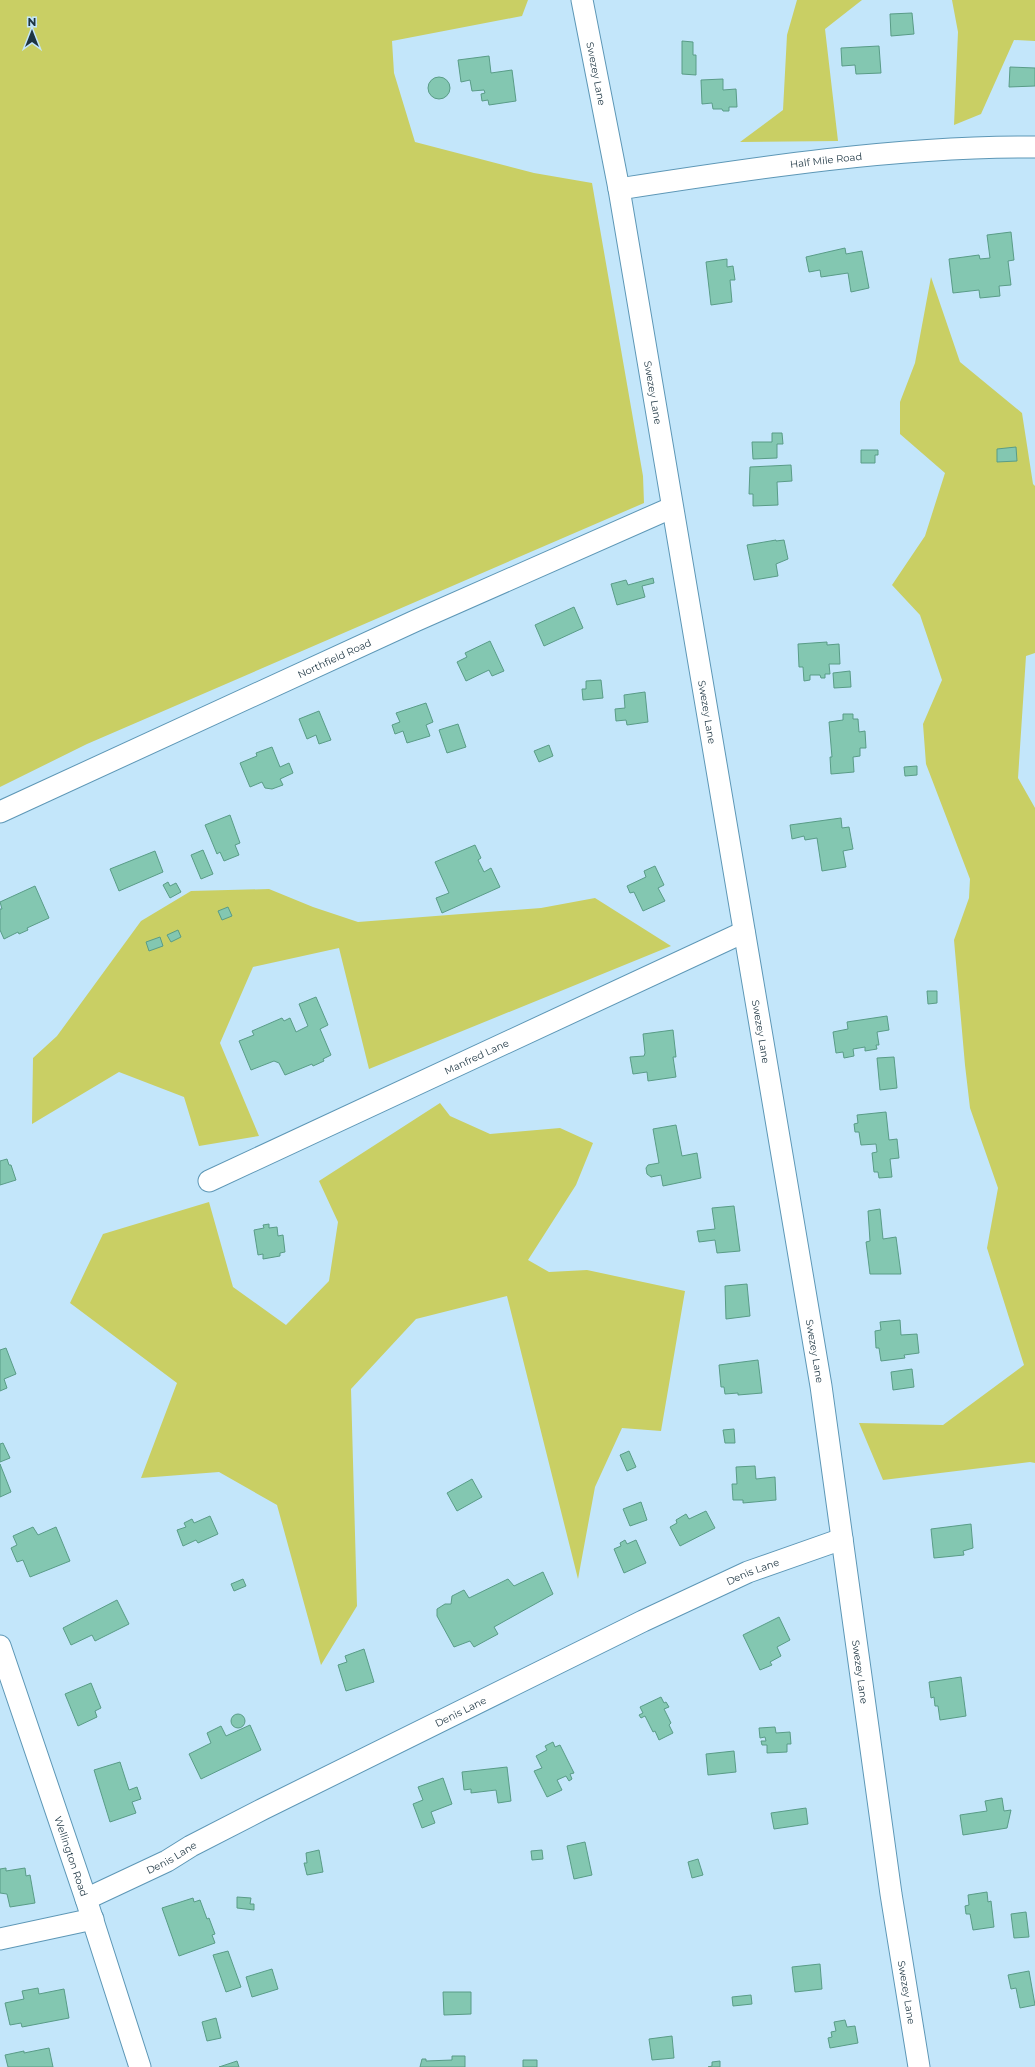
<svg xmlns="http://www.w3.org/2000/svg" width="1035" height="2067" font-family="Montserrat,sans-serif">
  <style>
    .green { fill: #c9cf64 }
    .building { fill: #83c7b1; stroke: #599c87 }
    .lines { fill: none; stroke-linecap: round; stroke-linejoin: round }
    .minor-casing { stroke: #5d97b6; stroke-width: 23 }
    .minor { stroke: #fff; stroke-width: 21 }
    .labels { text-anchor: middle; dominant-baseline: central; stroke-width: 4; stroke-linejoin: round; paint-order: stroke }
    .street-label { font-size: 10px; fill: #1d3542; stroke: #c3e6fa }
  </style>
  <rect width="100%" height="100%" fill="#c3e6fa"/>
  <path class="green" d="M0 0H528L522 16 392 41 394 73 415 142 534 173 592 183 643 476 644 503 87 744 0 787Z
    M797 0H862L825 29 838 141 740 142 783 110 787 35Z
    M952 0H1035V41L1014 40 981 114 954 125 958 32Z
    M931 277 960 362 1022 413 1033 484 1035 486V653L1026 656 1018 778 1035 808V1463L1030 1462 883 1480 859 1423 943 1425 1024 1365 987 1248 998 1188 970 1108 965 1065 954 940 969 898 970 879 926 764 923 724 942 680 920 615 892 585 925 536 945 473 900 434V402L915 363Z
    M269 889 313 907 358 922 541 908 595 898 671 946 369 1069 339 948 253 967 220 1043 259 1136 199 1146 184 1097 119 1072 32 1124 33 1058 57 1036 141 921 191 891Z
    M440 1103 450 1116 490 1134 560 1128 593 1143 576 1185 528 1260 549 1272 587 1270 685 1291 661 1431 622 1428 595 1487 578 1579 507 1296 416 1319 351 1389 357 1606 321 1665 277 1505 219 1472 141 1478 177 1383 70 1303 103 1234 209 1202 233 1287 286 1325 329 1281 338 1222 319 1181Z"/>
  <path class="building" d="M912 13 914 34 891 36 890 14Z
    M682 41 693 42V55H696V75L682 74Z
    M879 46 881 73 856 74 855 65 842 66 841 48Z
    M489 56 491 73 512 70 516 101 489 105 488 100 482 101 481 94 485 93 484 90 472 91 470 80 461 82 458 60Z
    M1010 67 1035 68V86L1009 87Z
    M428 88a11 11 0 1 1 22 0a11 11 0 1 1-22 0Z
    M723 79V90L736 89 737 107H729V111H723L722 109H713L712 103 702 104 701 80Z
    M1011 232 1014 260 1008 261 1011 285 999 286 1000 296 980 298 979 290 953 293 949 259 979 255 980 259 990 258 987 235Z
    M845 248 846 254 862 251 869 288 851 292 848 273 821 277 820 270 809 272 806 257Z
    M727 259V267L733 266 735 280H730L732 302 711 305 706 262Z
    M772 433H782L783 444H777V458L753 459 752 442H772Z
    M1016 447 1017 461 997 462V449Z
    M861 450H878V455H875V463H861Z
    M791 465 792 481 777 482 778 505 753 506V494H749L750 467Z
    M776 540V541L784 540 788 559 776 564 778 576 754 580 747 545Z
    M653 578 654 583 642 586 645 597 617 605 611 584 626 580 628 585Z
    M574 607 583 628 544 646 535 625Z
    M490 641 504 671 492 676 489 670 466 681 457 662 467 657 465 653Z
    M827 642V645L839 644 840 664H829L830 674H825V678H821L820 675H810V680L804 681 803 667H799L798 644Z
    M850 671 851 687 834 688 833 673Z
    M601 680 603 698 583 700 582 689H586V681Z
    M645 692 648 722 627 725 626 720 616 721 615 709 625 708 624 695Z
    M426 703 433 722 426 725 430 736 407 743 403 731 395 734 392 725 400 722 396 713Z
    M319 711 331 740 319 744 316 735 307 739 299 719Z
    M843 714H853V719H858L859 732 865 731 866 748H860V756L853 757 854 772 831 774 830 757H832L829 722 843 720Z
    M458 724 466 747 447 753 439 730Z
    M549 745 553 756 539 762 534 751Z
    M272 747 280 767 289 763 293 773 280 779 283 785 272 789 265 788 262 782 250 787 240 763 257 756 256 753Z
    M917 766V775L905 776 904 767Z
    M230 815 240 843 235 845 239 855 224 861 220 852 217 854 205 825Z
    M841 818 842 828 849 827 853 849 843 851 846 867 822 871 817 838 805 840 804 836 792 839 790 825Z
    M475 845 481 858 478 860 484 872 491 868 500 887 442 913 436 898 449 893 435 862Z
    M203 850 213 874 201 879 191 855Z
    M155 851 163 872 119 891 110 869Z
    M655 866 664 885 658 888 665 901 643 911 634 892 630 893 627 886 646 877 644 871Z
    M168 882 170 886 176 883 181 892 170 898 163 885Z
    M35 886 49 918 27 928 28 930 19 934 18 932 4 939 0 930V909H2L0 902Z
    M228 907 232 916 222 920 218 911Z
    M178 930 181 937 171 942 167 935Z
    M160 937 163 946 149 951 146 942Z
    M927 991H937V1003L928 1004Z
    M316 997 328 1025 320 1029 331 1055 323 1059 324 1061 313 1066 312 1064 285 1075 279 1063 274 1061 251 1070 239 1041 254 1035 252 1031 282 1018 284 1021 290 1018 296 1032 308 1026 299 1004Z
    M887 1016 889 1030 877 1032 879 1045H876L877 1049 865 1051V1047L853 1049 854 1056 844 1058 843 1052 836 1053 833 1032 848 1029 847 1022Z
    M673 1030 676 1057H673L676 1077 648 1081 647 1072 633 1074 630 1057 644 1056 645 1053 643 1034Z
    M894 1057 897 1088 880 1090 877 1058Z
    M886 1112 889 1140 897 1139 899 1158 890 1159 892 1177 879 1178 878 1172H874L872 1153 877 1152 876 1144 861 1145 859 1132H855L854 1124 858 1123 857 1115Z
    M676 1125 682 1156 697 1153 701 1178 663 1186 661 1175 651 1177 647 1174 646 1168 648 1165 659 1163 653 1129Z
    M7 1159 9 1165H11L16 1180 0 1185V1161Z
    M734 1206 740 1251 717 1253 715 1240 699 1242 697 1231 715 1229 712 1208Z
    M880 1209 883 1239 896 1237 901 1274H870L866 1242 870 1241 868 1211Z
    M269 1224V1228L277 1227 278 1236 283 1235 285 1252 280 1253V1256L263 1259V1254L258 1255 254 1230 264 1228 263 1225Z
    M747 1284 750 1316 726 1319 725 1286Z
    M900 1320 901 1335 917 1334 919 1353 904 1355 905 1358 881 1361 879 1348H876L875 1331 881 1330 880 1322Z
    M6 1348 16 1374 4 1379 7 1388 0 1391V1350Z
    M758 1360 762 1393 738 1395V1393L725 1394 724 1387H721L719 1365Z
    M912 1369 914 1387 893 1390 891 1372Z
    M734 1429 735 1443H725L723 1430Z
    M3 1443 10 1458 0 1462V1444Z
    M629 1451 636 1467 627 1471 620 1455Z
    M0 1464 11 1492 0 1497Z
    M755 1466 756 1479 775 1477 776 1500 743 1503V1500H733L732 1484H737L736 1467Z
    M472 1479 482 1497 457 1511 447 1493Z
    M641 1502 647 1520 630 1526 623 1509Z
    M706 1511 715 1528 680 1546 670 1527 677 1523 676 1520 686 1514 689 1519Z
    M210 1516 218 1534 198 1543 196 1540 183 1546 177 1530 186 1527 184 1523 192 1519 194 1523Z
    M971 1524 973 1548 963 1551 964 1555 934 1558 931 1529Z
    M33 1527 38 1535 56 1527 70 1561 30 1577 23 1560 17 1562 11 1548 17 1545 13 1536Z
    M625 1540 627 1544 636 1540 646 1563 624 1573 614 1549 621 1546 620 1543Z
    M543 1572 553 1594 494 1627 498 1634 474 1647 470 1641 454 1647 437 1616V1609L445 1604H451L452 1596 464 1590 469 1598 508 1579 514 1586Z
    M243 1579 246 1586 234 1591 231 1584Z
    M117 1600 129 1624 95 1641 92 1635 71 1645 63 1628Z
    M779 1617 790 1640 777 1647 781 1656 770 1662 772 1665 760 1670 743 1635Z
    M364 1649 374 1682 346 1691 338 1665 347 1662 345 1656Z
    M961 1677 966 1716 940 1720 938 1706H935L934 1697 931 1698 929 1682Z
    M91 1683 101 1708 95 1711 97 1717 78 1726 65 1694Z
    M661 1697 664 1703 666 1702 669 1707 664 1709 671 1723 669 1725 673 1733 659 1740 655 1731 653 1732 645 1716 641 1718 639 1715 643 1713 640 1707Z
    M231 1721a7 7 0 1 1 14 0a7 7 0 1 1-14 0Z
    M250 1725 261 1750 201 1779 189 1754 211 1743 207 1733 221 1726 226 1736Z
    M775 1727 776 1733 790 1732 791 1744H787V1752L767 1753V1745H762L761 1741H766L765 1737 760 1738 759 1728Z
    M553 1742 555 1747 560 1745 574 1773 570 1774 572 1779 569 1781 566 1776 557 1780 562 1790 547 1797 534 1771 542 1768 536 1756 547 1750 545 1746Z
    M734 1751 736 1772 708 1775 706 1754Z
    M120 1762 129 1790 137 1787 141 1799 132 1802 136 1813 110 1822 94 1770Z
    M507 1767 511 1801 498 1803 496 1790 471 1793V1789L464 1790 462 1772Z
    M443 1778 452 1804 431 1812 435 1823 422 1828 413 1804 423 1800 418 1787Z
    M1002 1798 1004 1811 1011 1810 1007 1828 963 1835 960 1815 987 1811 985 1801Z
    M806 1808 808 1824 774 1829 771 1813Z
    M585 1842 592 1875 574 1879 567 1846Z
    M319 1850 323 1872 307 1875 304 1863H307L306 1853Z
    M542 1850 543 1859 532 1860 531 1851Z
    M698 1859 703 1875 692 1878 688 1862Z
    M6 1868V1871L25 1868 26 1876 30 1875 35 1903 10 1907 7 1894 0 1893V1869Z
    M987 1892 988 1902 991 1901 994 1927 973 1930 970 1914H966L965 1906 969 1905 968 1895Z
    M237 1897 251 1898 250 1904H254V1910L237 1908Z
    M193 1898 194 1902 200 1900 207 1919 209 1918 215 1934 212 1935 215 1943 179 1956 162 1908Z
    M1026 1912 1029 1937 1014 1938 1011 1914Z
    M228 1951 241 1987 226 1992 213 1955Z
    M820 1964 822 1989 795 1992 792 1967Z
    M272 1969 278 1989 252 1997 246 1977Z
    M1029 1971 1035 2005 1020 2008 1016 1988 1011 1989 1008 1975Z
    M38 1988 39 1994 64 1989 69 2018 22 2027 21 2023 10 2025 5 2003 24 1999 22 1991Z
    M443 1992H471V2014L444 2015Z
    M751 1995 752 2004 733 2006 732 1997Z
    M216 2018 221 2038 207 2041 202 2022Z
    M845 2020 847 2027 855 2026 858 2043 830 2048 828 2038 832 2037 831 2032 836 2031 834 2022Z
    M672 2036 674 2058 652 2060 649 2039Z
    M49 2048 53 2067H8L5 2055 24 2051V2053Z
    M452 2056H465V2067H420L422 2059H426V2061L452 2060Z
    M523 2060H537V2067H523Z
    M237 2061 239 2067H219Z
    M720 2061V2067H708L712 2066V2062Z"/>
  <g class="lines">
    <defs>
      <g id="minor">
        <path id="s1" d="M582 0 619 189 821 1386 891 1894 919 2067"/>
        <path id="s2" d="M619 189C754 168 898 146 1035 147"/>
        <path id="s3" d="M0 812 415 621 671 508"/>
        <path id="s4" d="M209 1181 744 932"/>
        <path id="s5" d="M0 1646 86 1899 140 2067"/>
        <path id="s6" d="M86 1899 167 1861 191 1846 263 1809 643 1621 748 1572 842 1539"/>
        <path d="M0 1939 93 1919"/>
      </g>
    </defs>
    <use href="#minor" class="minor-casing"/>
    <use href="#minor" class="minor"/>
  </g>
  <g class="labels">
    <g class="street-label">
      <text stroke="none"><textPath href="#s1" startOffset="75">Swezey Lane</textPath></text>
      <text stroke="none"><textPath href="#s2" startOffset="209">Half Mile Road</textPath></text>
      <text stroke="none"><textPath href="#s1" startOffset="399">Swezey Lane</textPath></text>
      <text stroke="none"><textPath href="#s3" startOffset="368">Northfield Road</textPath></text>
      <text stroke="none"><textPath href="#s1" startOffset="723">Swezey Lane</textPath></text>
      <text stroke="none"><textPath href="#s1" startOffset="1047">Swezey Lane</textPath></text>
      <text stroke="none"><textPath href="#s4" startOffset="295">Manfred Lane</textPath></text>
      <text stroke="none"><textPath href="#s1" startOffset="1371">Swezey Lane</textPath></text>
      <text stroke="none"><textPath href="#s6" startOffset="743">Denis Lane</textPath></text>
      <text stroke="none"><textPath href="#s1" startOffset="1695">Swezey Lane</textPath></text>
      <text stroke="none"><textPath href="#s6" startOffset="419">Denis Lane</textPath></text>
      <text stroke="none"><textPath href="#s5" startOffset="222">Wellington Road</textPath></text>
      <text stroke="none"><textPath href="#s6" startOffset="95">Denis Lane</textPath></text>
      <text stroke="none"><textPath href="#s1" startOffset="2019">Swezey Lane</textPath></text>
    </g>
  </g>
  <g transform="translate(32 32)" stroke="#c3e6fa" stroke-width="3" paint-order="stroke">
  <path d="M0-3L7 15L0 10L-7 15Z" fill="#1d3542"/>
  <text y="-6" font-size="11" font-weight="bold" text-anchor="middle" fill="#1d3542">N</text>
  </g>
</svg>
